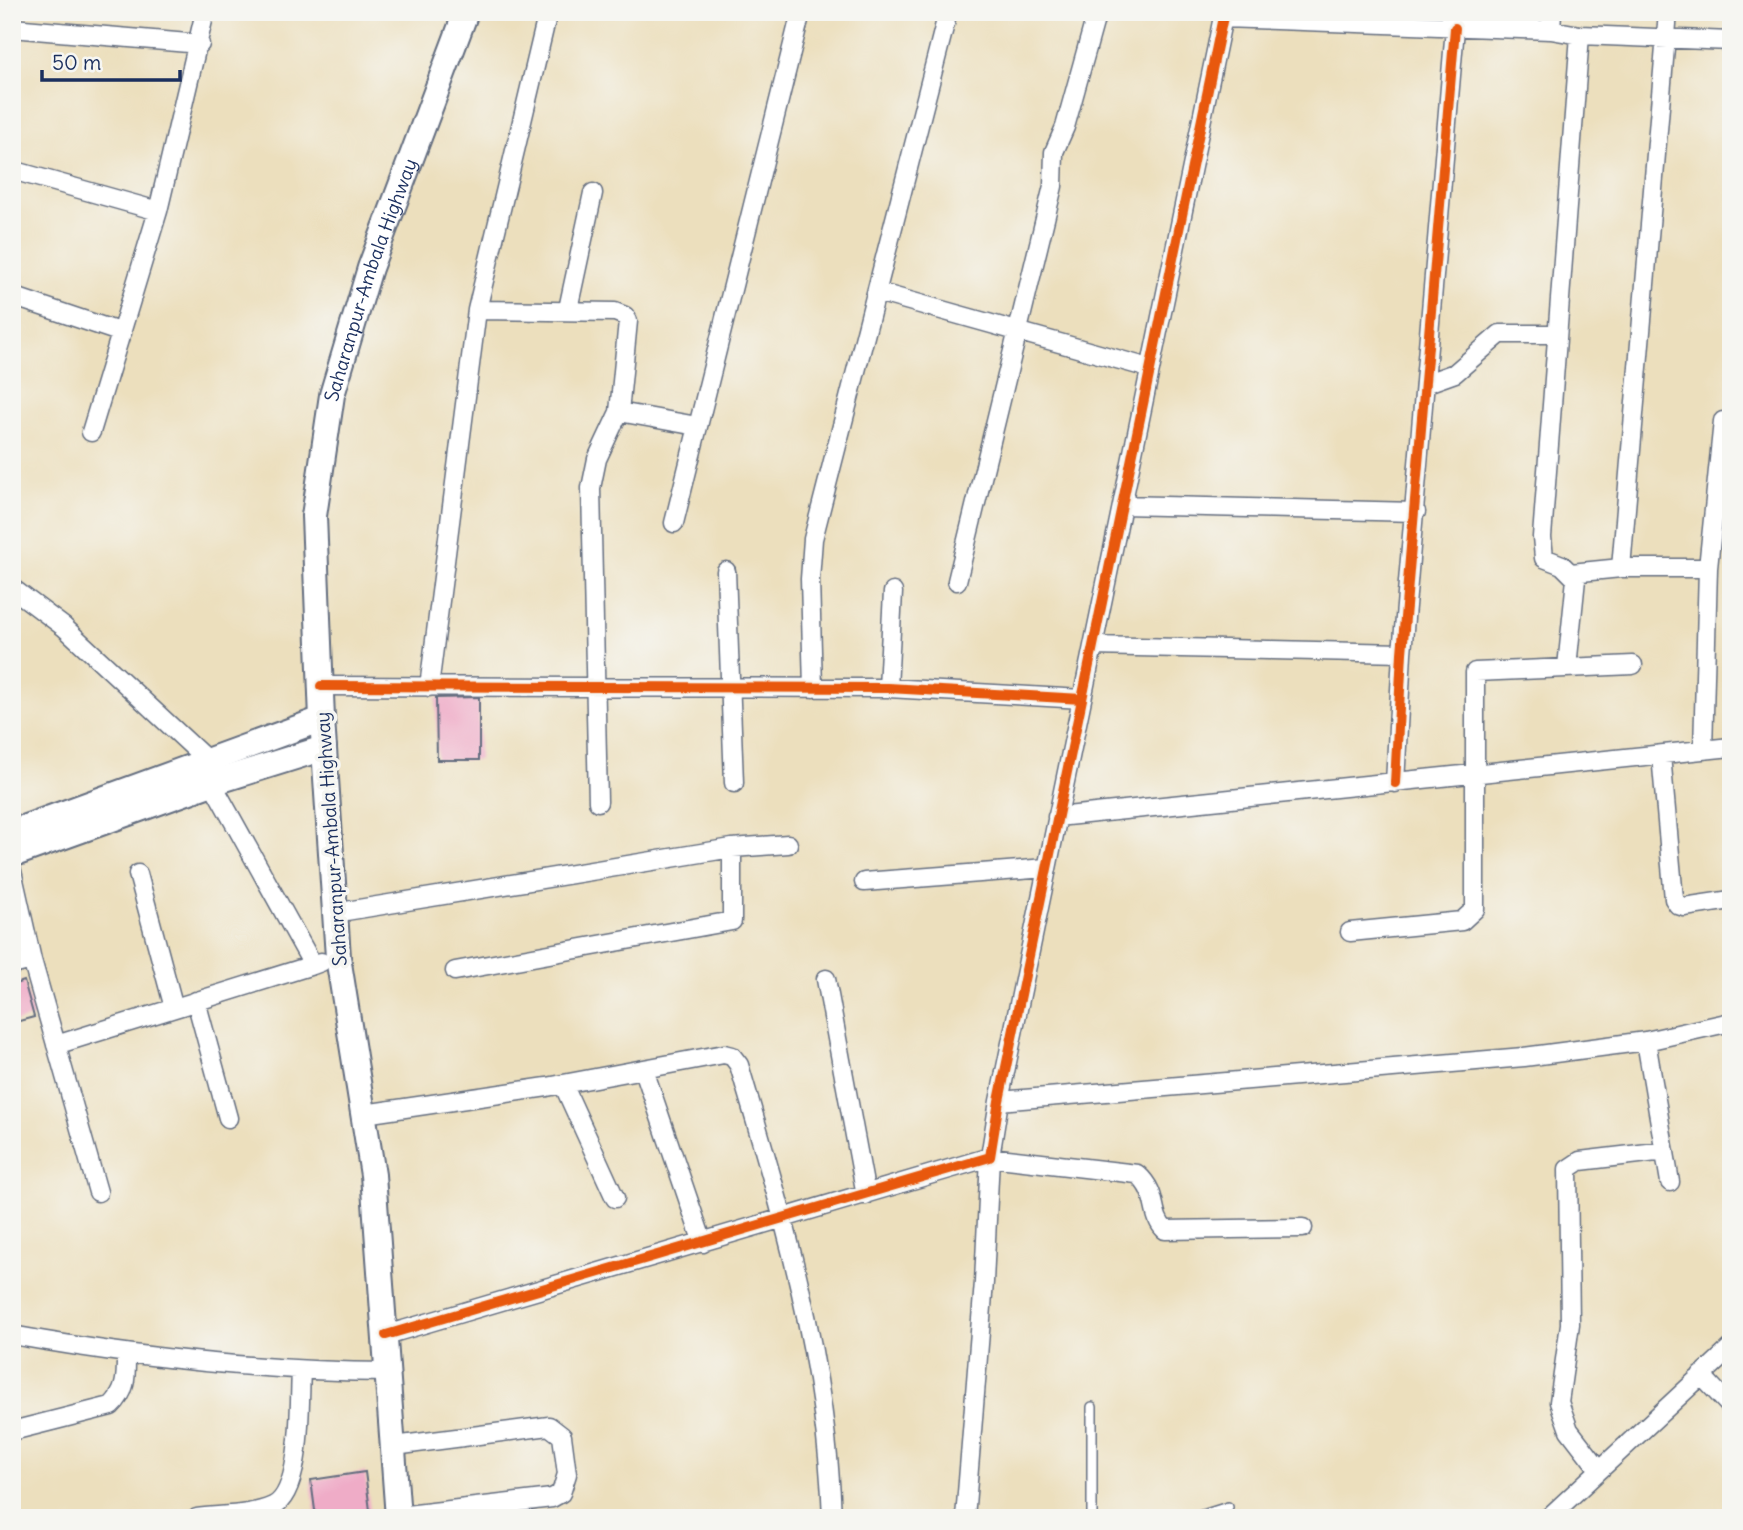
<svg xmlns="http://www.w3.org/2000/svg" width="1743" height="1530" font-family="Delius,sans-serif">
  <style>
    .building { fill: #efacc7 }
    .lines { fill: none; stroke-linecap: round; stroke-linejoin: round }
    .service-casing { stroke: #646d7f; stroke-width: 12 }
    .minor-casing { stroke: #646d7f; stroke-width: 21 }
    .secondary-casing { stroke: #646d7f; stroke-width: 28 }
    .service { stroke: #fff; stroke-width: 9 }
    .minor { stroke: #fff; stroke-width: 18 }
    .secondary { stroke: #fff; stroke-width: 24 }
    .cycleway-casing { stroke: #f6f6f2; stroke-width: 15 }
    .cycleway { stroke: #e8590c; stroke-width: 10 }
    .labels { text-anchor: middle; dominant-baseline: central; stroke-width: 7; stroke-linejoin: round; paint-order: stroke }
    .street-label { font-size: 19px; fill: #1b2f5e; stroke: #f6f6f2 }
  </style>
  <rect width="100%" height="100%" fill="#f6f6f2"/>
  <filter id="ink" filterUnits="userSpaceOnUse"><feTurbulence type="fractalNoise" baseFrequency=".0143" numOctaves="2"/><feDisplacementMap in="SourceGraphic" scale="14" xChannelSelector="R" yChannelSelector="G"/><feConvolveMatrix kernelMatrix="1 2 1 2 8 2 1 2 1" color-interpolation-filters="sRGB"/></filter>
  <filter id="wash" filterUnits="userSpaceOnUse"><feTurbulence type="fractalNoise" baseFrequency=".00686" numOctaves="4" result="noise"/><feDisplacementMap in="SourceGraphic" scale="28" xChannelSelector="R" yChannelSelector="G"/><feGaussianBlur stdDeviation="1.57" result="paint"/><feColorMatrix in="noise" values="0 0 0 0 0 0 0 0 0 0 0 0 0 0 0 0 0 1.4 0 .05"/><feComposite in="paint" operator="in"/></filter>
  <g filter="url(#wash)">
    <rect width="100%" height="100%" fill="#ecdfbd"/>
    <g id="blocks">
      <path class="building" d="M479 697V760H437L436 698Z
        M24 981 34 1017 12 1023V985Z
        M365 1472 371 1518H316L311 1480Z"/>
    </g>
  </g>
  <g filter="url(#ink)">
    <use href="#blocks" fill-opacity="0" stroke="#646d7f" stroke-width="2"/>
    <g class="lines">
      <defs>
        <path id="service" d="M1092 1518V1407
          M1193 1518 1228 1507"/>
        <path id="minor" d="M1223 18 1551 30 1580 35 1731 41
          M12 28 200 44
          M1551 30 1552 12
          M12 170 158 211
          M877 292 1149 368
          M12 296 122 333
          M568 309 593 193
          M477 310 615 312 625 316 628 321 619 412 597 459 591 488 598 802
          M1427 383 1455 373 1500 334H1557
          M619 412 697 426
          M91 432 158 211 205 12
          M1122 505 1416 512
          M674 523 801 12
          M1621 568 1668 12
          M726 571 734 783
          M1571 573 1621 568H1708
          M957 581 1053 186 1054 152 1065 127 1097 12
          M12 588 64 627 208 761
          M1093 646 1402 653
          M1567 667 1576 579 1562 565 1544 558 1542 537 1580 35
          M321 686 888 688 1082 699
          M429 687 477 310 548 12
          M813 688 810 579 813 539 948 12
          M888 688 893 592
          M1703 750 1708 568 1723 421
          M1661 755 1674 899 1678 905 1684 907 1731 900
          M212 783 313 965 321 962
          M1395 783 1402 653 1455 28
          M1057 817 1731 747
          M12 871 32 960 98 1192
          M138 874 174 1008
          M864 882 1046 868
          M334 913 732 848 788 844
          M1350 932 1462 921 1475 909V672L1633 665
          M12 965 32 960
          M455 971 732 921V848
          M826 979 866 1195
          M196 1001 228 1118
          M1646 1041 1670 1182
          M56 1045 313 965
          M644 1070 703 1243
          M563 1084 615 1198
          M999 1101 1524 1057 1646 1041 1731 1022
          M364 1114 547 1087 724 1054 732 1056 739 1065C783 1213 827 1363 832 1518
          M12 1335C139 1358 260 1371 389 1372
          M386 1335 990 1157 999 1101 1224 12
          M1701 1375 1731 1407
          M12 1431 111 1406C127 1391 126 1376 126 1356
          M394 1446 549 1426 562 1436 567 1474 561 1493 552 1498 398 1516
          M1599 1469 1569 1430 1559 1402 1570 1324 1568 1169 1580 1161 1665 1151
          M197 1518C220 1515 251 1516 273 1506 303 1492 299 1402 301 1371
          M965 1518 984 1282 990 1157 1137 1174C1160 1194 1149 1214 1165 1230L1303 1228
          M1548 1518 1731 1348"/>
        <g id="secondary">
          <path d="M12 832 322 719"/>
          <path d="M12 855 212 783 324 748"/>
          <path id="s1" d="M398 1518 373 1175 338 957 322 719 314 516 332 395 370 268 466 12"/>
        </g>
      </defs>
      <use href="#service" class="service-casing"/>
      <use href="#minor" class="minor-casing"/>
      <use href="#secondary" class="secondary-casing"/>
      <use href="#service" class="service"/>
      <use href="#minor" class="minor"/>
      <use href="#secondary" class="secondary"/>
      <defs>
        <path id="cycleway" d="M321 686 888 688 1082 699
          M1395 783 1402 653 1455 28
          M386 1335 990 1157 999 1101 1224 12"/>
      </defs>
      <use href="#cycleway" class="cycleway-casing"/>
      <use href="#cycleway" class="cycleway"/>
    </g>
  </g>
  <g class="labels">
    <g class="street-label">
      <text stroke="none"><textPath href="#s1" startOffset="1250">Saharanpur-Ambala Highway</textPath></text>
      <text transform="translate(331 839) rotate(-94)">Saharanpur-Ambala Highway</text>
    </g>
  </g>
  <rect width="1743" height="1530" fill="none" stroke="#f6f6f2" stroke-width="42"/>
  <path d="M42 70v10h138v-10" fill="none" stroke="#1b2f5e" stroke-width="3.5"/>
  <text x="52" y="70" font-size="21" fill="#1b2f5e" stroke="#f6f6f2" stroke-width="5" paint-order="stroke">50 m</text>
</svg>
